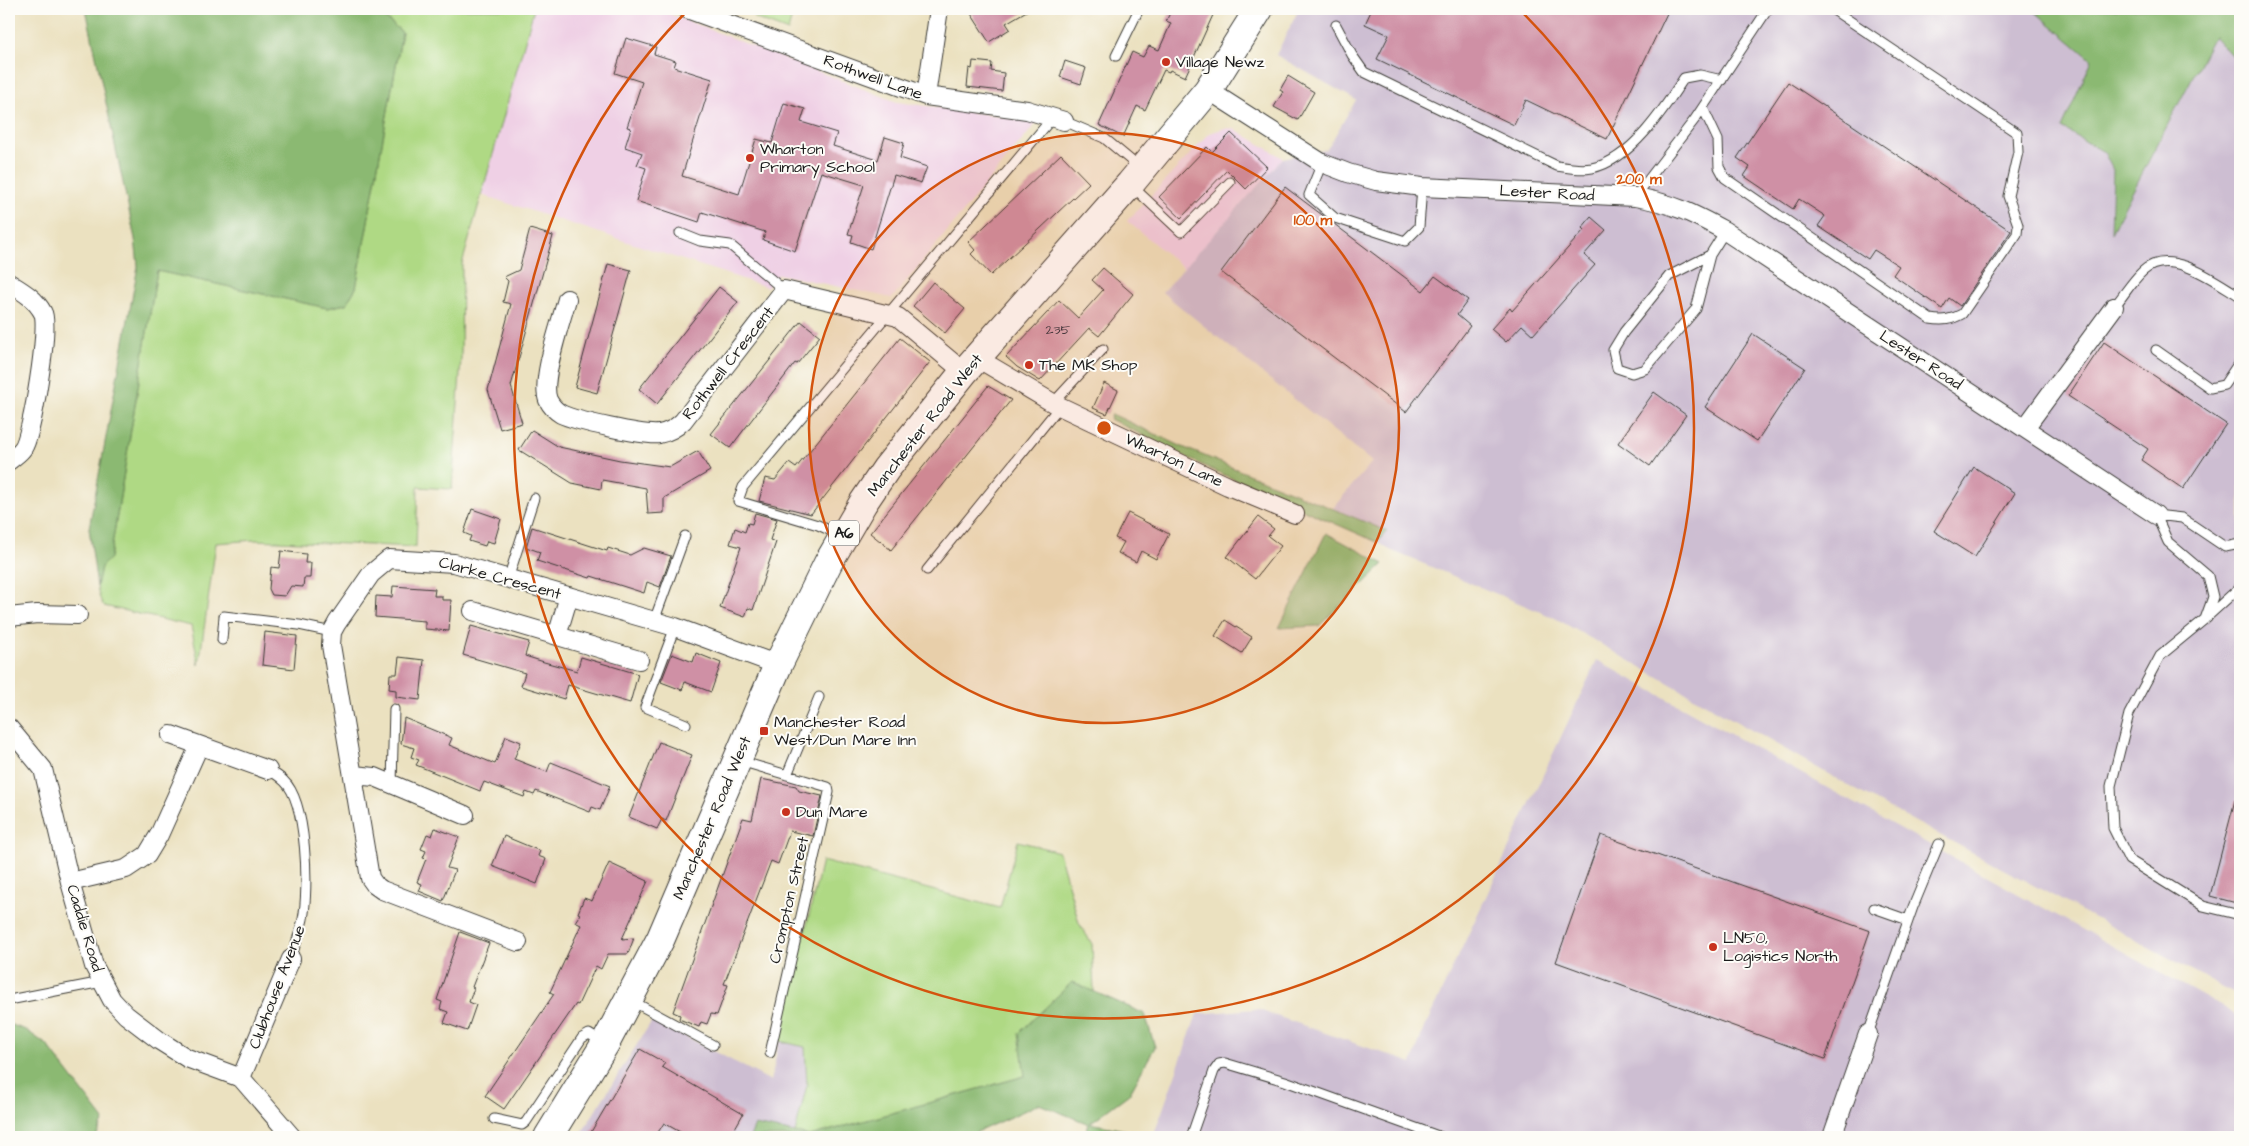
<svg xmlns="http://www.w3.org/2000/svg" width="2249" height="1146" font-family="'Architects Daughter',sans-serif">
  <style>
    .built { fill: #efd0e5 }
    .industrial { fill: #cdbed2 }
    .green { fill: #afd984; stroke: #667a50 }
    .forest { fill: #8bb972; stroke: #546a47 }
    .building { fill: #cf90a5 }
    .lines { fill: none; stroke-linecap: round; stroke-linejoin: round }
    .lane-casing { stroke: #3b3a35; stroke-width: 11 }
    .street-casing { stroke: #3b3a35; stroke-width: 20 }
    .primary-casing { stroke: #3b3a35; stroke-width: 30 }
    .lane { stroke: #fff; stroke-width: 9 }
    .street { stroke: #fff; stroke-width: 18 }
    .primary { stroke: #fff; stroke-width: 28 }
    .ring { fill: none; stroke: #d4530e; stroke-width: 2.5 }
    .poi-dot { fill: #c8321e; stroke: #fdfcf7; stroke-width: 2 }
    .labels { text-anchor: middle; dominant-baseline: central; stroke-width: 4; stroke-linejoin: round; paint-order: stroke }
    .number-label { font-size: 14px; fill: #49393e }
    .shield { fill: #fdfcf7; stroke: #605f5e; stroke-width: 1 }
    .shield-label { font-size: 15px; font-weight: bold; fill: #1c1c1c }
    .poi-label { font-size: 16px; fill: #1c1c1c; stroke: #fdfcf7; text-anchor: start }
    .street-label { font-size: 16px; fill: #1c1c1c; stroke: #fdfcf7 }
    .centre { fill: #d4530e; stroke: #fdfcf7; stroke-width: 2.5 }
    .ring-label { font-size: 15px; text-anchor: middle; font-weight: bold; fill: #d4530e; stroke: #fdfcf7; stroke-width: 4; stroke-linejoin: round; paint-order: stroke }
  </style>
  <rect width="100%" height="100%" fill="#fdfcf7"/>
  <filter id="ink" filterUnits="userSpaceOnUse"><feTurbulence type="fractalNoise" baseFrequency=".02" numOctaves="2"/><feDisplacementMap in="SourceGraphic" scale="10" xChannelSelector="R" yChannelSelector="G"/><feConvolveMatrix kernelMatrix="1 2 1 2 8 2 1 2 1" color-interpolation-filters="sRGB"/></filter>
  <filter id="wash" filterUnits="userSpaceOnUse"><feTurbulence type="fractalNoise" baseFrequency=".0096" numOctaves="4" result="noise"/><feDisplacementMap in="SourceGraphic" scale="20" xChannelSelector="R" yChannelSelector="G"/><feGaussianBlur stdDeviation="1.12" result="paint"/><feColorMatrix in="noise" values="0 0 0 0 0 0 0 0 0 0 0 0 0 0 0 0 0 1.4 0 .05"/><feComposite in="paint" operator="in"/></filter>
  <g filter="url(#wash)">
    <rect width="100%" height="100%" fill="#ebe1c0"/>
    <path class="built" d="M534 9H657L897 102 1038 121 892 298 778 274 767 287 482 195Z
      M1225 128 1235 129 1283 158 1185 269 1127 221 1210 133Z"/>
    <path class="industrial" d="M1299 9H2032L2092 60 2062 128 2104 152 2113 170 2111 231 2214 36 2240 65V996L1865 795 1555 618 1390 550 1377 542 1386 531 1333 508 1372 462 1162 292 1283 158 1327 149 1356 100 1276 55Z
      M1597 660 2240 1017V1137H1153L1197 1014 1256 1009 1412 1063 1423 1031Z
      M653 1019 771 1081 779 1041 805 1047 807 1085 795 1133 755 1125 750 1137H579Z"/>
    <path class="green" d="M374 9H534L462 264 461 359 452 489 418 487 416 547 255 540 216 543 199 665 191 626 104 606C97 596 94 578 101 567 103 564 108 561 110 558L157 271 327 308 346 304 356 288 402 32Z
      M756 9H794L788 31 754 18Z
      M1018 841 1059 852 1079 923 1092 944 1094 992 1072 983 1025 1076 810 1136 795 1133 807 1085 805 1047 779 1041 822 861 1000 908Z"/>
    <path class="forest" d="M86 9H374L402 32 356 288 346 304 327 308 157 271 110 558 101 567 97 587 89 528 138 266 135 239Z
      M2032 9H2240V65L2214 36 2111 233 2113 170 2104 152 2062 128 2092 60Z
      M1112 414 1185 448 1387 531 1377 542 1206 467 1110 419Z
      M1326 533 1384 564 1319 626 1279 628Z
      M1072 982 1145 1014 1155 1047 1129 1094 1090 1123 1134 1132 1132 1137H1084L1089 1124 1039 1104 966 1137H750L755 1125 810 1136 1025 1076 1019 1033Z
      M9 1024 26 1030 47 1045 104 1120 96 1137H9Z"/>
    <g id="blocks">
      <path class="building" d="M968 9H1030L1006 23 1010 29 989 42Z
        M1172 9H1200L1213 15 1185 77 1170 70 1169 72 1164 70 1145 110 1137 106 1123 137 1099 125 1132 52 1143 57 1149 46 1159 50 1171 23 1166 21Z
        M1372 9H1669L1607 139 1526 100 1514 125 1377 59 1389 35 1365 24Z
        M626 38 656 47 654 54 676 61 674 67 712 79 682 176 739 194 756 139 772 143 784 103 805 109 801 122 837 133 833 146 878 160 885 137 904 143 900 158 927 167 921 183 894 175 871 249 851 242 853 235 848 234 864 185 821 172 795 251 763 240 765 232 702 212 699 222 636 201 646 168 637 165 642 153 625 147 631 128 627 127 642 82 615 73Z
        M973 61 992 63 991 71 1004 73 1002 91 967 87 969 68 972 69Z
        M1065 61 1086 68 1081 84 1060 77Z
        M1288 76 1314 92 1298 120 1274 107 1283 92 1280 90Z
        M1788 82 2011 231 1960 306 1949 298 1942 309 1893 275 1899 266 1874 250 1868 259 1818 226 1825 216 1799 199 1793 209 1744 176 1750 167 1737 158Z
        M1231 133 1267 167 1246 189 1227 170 1181 218 1159 197 1207 147 1212 152Z
        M1061 154 1089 183 991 275 971 254 975 250 968 242Z
        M1285 187 1423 291 1435 276 1468 300 1457 315 1470 326 1406 412 1221 272Z
        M1591 217 1606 230 1584 255 1595 265 1533 335 1522 325 1506 342 1491 329 1510 308 1512 311 1584 230 1582 228Z
        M530 229 553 236 511 386 522 423 500 429 488 390 511 304 503 302 508 281 504 277 519 270Z
        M608 264 631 270 597 393 575 387Z
        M1103 268 1133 294 1099 336 1089 328 1040 381 1017 367 1006 357 1059 300 1078 318 1103 290 1092 280Z
        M933 282 965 309 945 333 913 306Z
        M719 287 738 302 657 404 639 389Z
        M801 321 820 336 797 364 795 363 730 448 711 434Z
        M1753 334 1805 368 1757 441 1705 407Z
        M900 338 930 362 811 514 759 501 765 478 775 480 789 463 796 468Z
        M2104 342 2226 424 2183 489 2141 460 2148 449 2068 396Z
        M1104 383 1118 390 1107 414 1093 408Z
        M988 386 1011 400 891 550 870 533Z
        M1654 392 1686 415 1650 466 1618 443Z
        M532 430 559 447 620 460 670 467 698 451 710 471 664 498V513L648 514 646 488 602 480 601 489 572 483 519 450Z
        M1974 467 2015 493 1975 557 1934 531Z
        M472 509 501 519 494 543 487 541 485 546 469 541 471 536 464 533Z
        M755 513 777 519 770 540 776 542 753 610 748 608 745 617 720 608 741 547 730 544 735 528 745 532 748 523 752 524Z
        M1128 513 1169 534 1156 559 1141 551 1136 562 1118 553 1124 542 1115 538Z
        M1258 517 1274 529 1268 536 1281 546 1255 579 1227 557Z
        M532 527 607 551 608 548 630 555 644 548 671 556 660 587 647 582 644 593 591 576 590 578 537 561 540 552 526 547Z
        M281 551 306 554 305 563H311L310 578H304L303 587 291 586 285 596 272 595 269 589 271 567 279 568Z
        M393 586 435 589 434 596H442V600H451L449 631 425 629V621L375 617 376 596 392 597Z
        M1225 620 1252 637 1242 653 1215 636Z
        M471 626 529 642 525 656 544 662 577 671 581 657 638 674 630 703 568 685 564 699 521 686 525 673 463 655Z
        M265 632 297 636 294 669 262 665Z
        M696 653 721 663 711 692 685 682 682 690 661 682 672 654 693 662Z
        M399 657 424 660 420 700 396 697V690L389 689 390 674H397Z
        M404 718 452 738 449 745 495 764 506 736 521 742 514 759 547 772 551 762 610 786 600 810 592 807 590 812 536 791 534 795 526 792 524 797 484 782 480 791 416 765 419 760 411 757 414 748 401 744Z
        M659 742 692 755 666 821 662 819 657 829 629 817Z
        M761 779 796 786 799 791 822 796 813 836 790 831 778 864 771 861 724 984 728 985 717 1015 711 1014 707 1024 701 1022 699 1027 679 1019 680 1015 673 1012 743 818 752 820Z
        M2235 800H2240V904L2210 896Z
        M435 828 459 837 447 868 455 870 443 901 419 891 422 884 417 882 426 859 423 858 426 851 421 849 427 834 432 836Z
        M1601 835 1870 931 1825 1059 1556 962Z
        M504 836 540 851 538 856 546 859 537 884 492 866Z
        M609 863 648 881 622 939 634 938 628 954H608L601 969 596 966 578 1005 576 1004 504 1109 485 1096 554 994 550 992 581 925 575 922 580 914 578 913 584 898 592 901Z
        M460 932 489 943 472 987 474 988 469 1002 476 1005 467 1031 444 1023 448 1012 440 1009 442 1002 437 1000Z
        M640 1049 665 1063 662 1067 743 1114 730 1137H689L664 1123 655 1137H588Z"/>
    </g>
  </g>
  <g filter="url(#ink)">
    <use href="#blocks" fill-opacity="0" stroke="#3b3a35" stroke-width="1"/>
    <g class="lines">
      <defs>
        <path id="lane" d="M1336 25 1352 55 1364 72 1557 166C1569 168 1580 170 1592 168 1631 160 1664 109 1684 78L1700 75 1722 80
          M1116 56 1139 9
          M1703 108 1718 140 1719 167 1725 178 1930 319C1943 321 1951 320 1962 314L2017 234 2018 225 2008 196 2018 152 2017 133 1832 9
          M1064 121 1104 138 1140 168
          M1322 163 1309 195 1335 218 1405 241 1419 227 1422 187
          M1132 186 1181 232 1230 182
          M1635 197 1695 119 1768 9
          M680 233 700 241 730 245 784 290
          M1710 255 1669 276 1624 332 1613 350 1617 368 1632 373 1645 369 1696 309 1710 255 1725 231
          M2114 307C2124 295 2132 281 2143 271 2170 246 2216 282 2240 296
          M2156 350 2210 388 2224 385 2240 361
          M1053 403 1103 349
          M840 535 818 525 738 501 743 487 1053 117
          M2240 544 2225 547 2182 518 2156 515 2168 542 2208 576 2213 597 2205 619 2160 656 2129 714 2111 786 2113 828 2129 860 2203 906 2240 915
          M927 570 1060 406
          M508 579 534 498
          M2206 618 2240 587
          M654 621 685 536
          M675 627 645 707 686 724
          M222 640 224 616 299 625 332 632
          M740 761 828 787 829 792 770 1053
          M268 770C274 773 280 777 284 781 307 802 309 889 303 919 300 932 295 946 291 959
          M787 775 819 697
          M392 784 394 709
          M1874 908 1908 920
          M9 1000 102 982
          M632 1001 713 1045
          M1868 1034 1913 907 1939 844
          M494 1119 522 1125 526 1122 582 1038 589 1034 602 1042
          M1191 1137 1214 1071 1219 1064 1225 1063 1285 1081 1441 1137"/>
        <path id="street" d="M687 9 926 96 1027 110 1064 121
          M1208 90 1322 163 1348 173 1376 181 1422 187 1635 197C1672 203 1692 213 1725 231L2156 515
          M926 96 939 9
          M9 283C22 291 35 298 43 313 50 324 32 436 23 448 20 453 13 457 9 461
          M567 299C561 322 540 381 548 400 551 406 556 411 561 414 576 421 644 436 659 434 669 432 676 428 683 421L784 290 898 317 964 372
          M977 358 1053 403 1228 486 1295 514
          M2025 428 2114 307
          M473 611 639 660
          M9 617 37 614 78 615
          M557 636 569 596
          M9 728 43 769 70 882 94 966 112 1000 126 1015 160 1041 187 1058 241 1078 292 1137
          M171 735 268 770
          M353 775 375 777 465 815
          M70 882 126 869 147 855 159 835 199 746
          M518 942 382 890 375 885 370 878 331 645 332 632 337 623 371 574 389 559 454 563 675 627 778 665
          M241 1078 291 959
          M1832 1137 1868 1034"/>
        <path id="primary" d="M548 1137 605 1044 661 938 778 665 828 563 863 503 886 469 964 372 1130 184 1208 90 1259 9"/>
      </defs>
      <use href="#lane" class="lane-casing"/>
      <use href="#street" class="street-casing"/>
      <use href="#primary" class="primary-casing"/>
      <use href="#lane" class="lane"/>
      <use href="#street" class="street"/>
      <use href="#primary" class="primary"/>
    </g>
  </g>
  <circle cx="1104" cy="428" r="295" fill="#d4530e" fill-opacity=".12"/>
  <g class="ring">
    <circle cx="1104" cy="428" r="295"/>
    <path d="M1521 11A590 590 0 1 1 687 11"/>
  </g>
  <g class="poi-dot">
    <circle cx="1166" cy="62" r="5"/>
    <circle cx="750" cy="158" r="5"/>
    <circle cx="1029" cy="365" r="5"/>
    <rect x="759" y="726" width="10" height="10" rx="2.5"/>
    <circle cx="786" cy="812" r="5"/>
    <circle cx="1713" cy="947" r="5"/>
  </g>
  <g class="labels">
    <g class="number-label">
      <text x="1058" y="330">235</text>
    </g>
    <rect class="shield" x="829" y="520.5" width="30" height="25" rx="4"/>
    <g class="shield-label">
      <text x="844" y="533">A6</text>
    </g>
    <g class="poi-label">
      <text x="1176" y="62">Village Newz</text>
      <text x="760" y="149">Wharton<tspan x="760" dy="18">Primary School</tspan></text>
      <text x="1039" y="365">The MK Shop</text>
      <text x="774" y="722">Manchester Road<tspan x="774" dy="18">West/Dun Mare Inn</tspan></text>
      <text x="796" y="812">Dun Mare</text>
      <text x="1723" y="938">LN50,<tspan x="1723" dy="18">Logistics North</tspan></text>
    </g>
    <g class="street-label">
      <text transform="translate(873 77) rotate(20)">Rothwell Lane</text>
      <text transform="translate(1547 193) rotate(3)">Lester Road</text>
      <text transform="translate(1921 360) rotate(33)">Lester Road</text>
      <text transform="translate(728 363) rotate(-52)">Rothwell Crescent</text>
      <text transform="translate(925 425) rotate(-52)">Manchester Road West</text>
      <text transform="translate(1174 460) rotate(25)">Wharton Lane</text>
      <text transform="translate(500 578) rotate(15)">Clarke Crescent</text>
      <text transform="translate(712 818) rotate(-67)">Manchester Road West</text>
      <text transform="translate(789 900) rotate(-77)">Crompton Street</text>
      <text transform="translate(85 928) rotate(73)">Caddie Road</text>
      <text transform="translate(277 987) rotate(-69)">Clubhouse Avenue</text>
    </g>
  </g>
  <circle cx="1104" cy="428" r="8" class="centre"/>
  <g class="ring-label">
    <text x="1639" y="184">200 m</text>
    <text x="1313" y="225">100 m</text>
  </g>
  <rect width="2249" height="1146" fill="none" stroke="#fdfcf7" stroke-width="30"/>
</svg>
